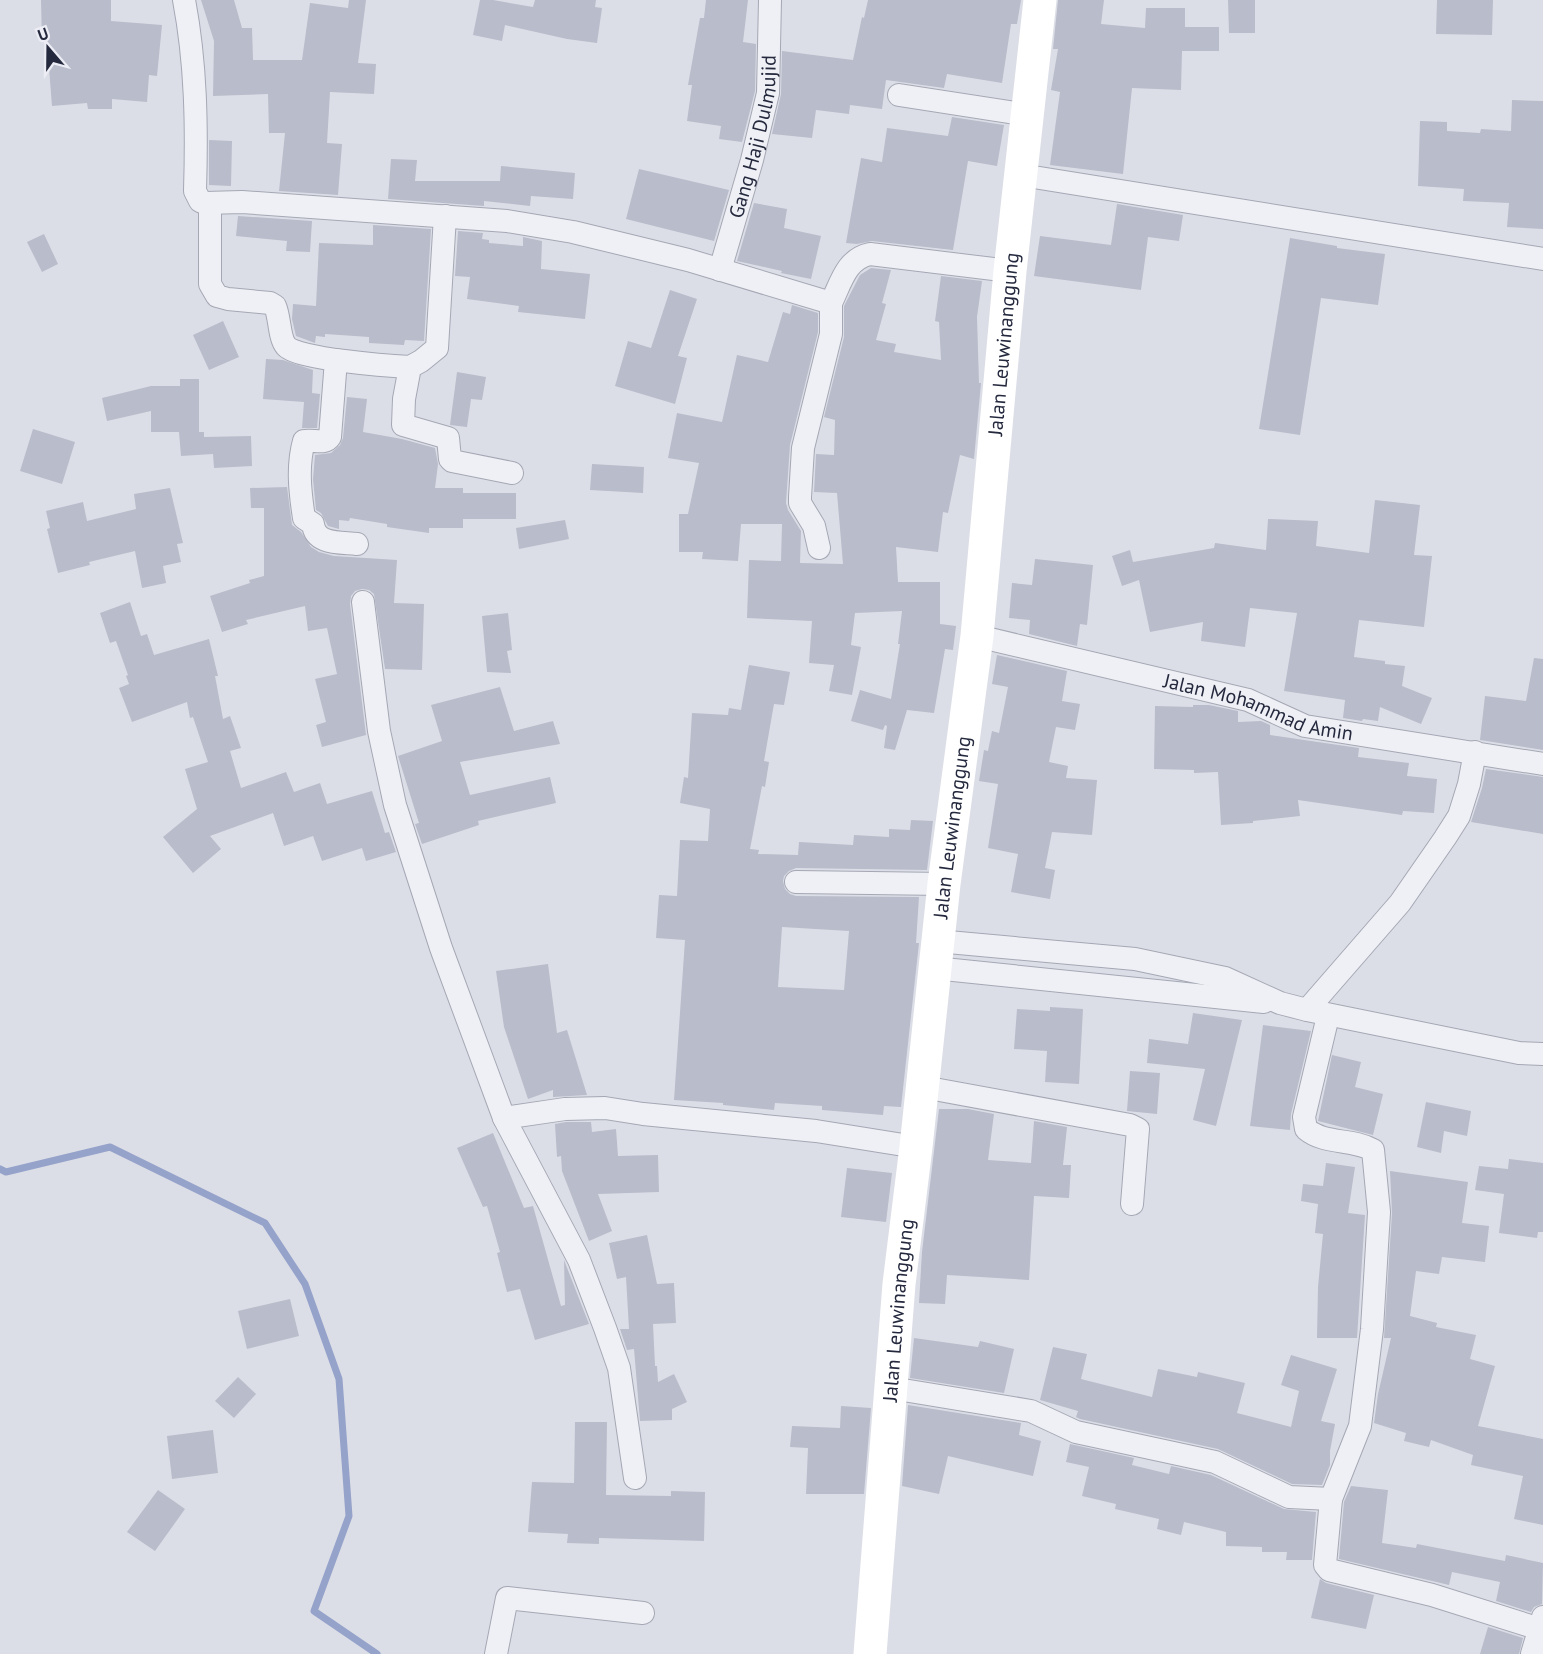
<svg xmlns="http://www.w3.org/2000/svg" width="1543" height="1654" font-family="'PT Sans',sans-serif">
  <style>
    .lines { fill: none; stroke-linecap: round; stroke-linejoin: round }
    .stream { stroke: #95a2ca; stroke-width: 7 }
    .building { fill: #b9bcca; fill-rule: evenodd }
    .minor-casing { stroke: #a5a8b4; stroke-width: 24 }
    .minor { stroke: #eff0f5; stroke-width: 22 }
    .secondary { stroke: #fff; stroke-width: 33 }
    .labels { text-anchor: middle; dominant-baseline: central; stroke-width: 4.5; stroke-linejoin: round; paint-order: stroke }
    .street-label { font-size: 20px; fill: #25293e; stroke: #ecedf5 }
  </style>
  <rect width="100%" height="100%" fill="#dcdee7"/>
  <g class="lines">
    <path class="stream" d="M0 1169 6 1172 110 1147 265 1223 305 1284 339 1379 349 1516 314 1611 377 1654"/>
  </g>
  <path class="building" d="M41 0H111V21L162 25 157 76 149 75 147 102 112 99V109H88L87 103 52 106 47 42H42Z
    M201 0H234L242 28H252L253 60H302L310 3 348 8 349 0H366L358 63 376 64 374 94 330 92 327 143 342 144 338 195 279 191 285 133H269L268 94 213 96 214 41Z
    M480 0H493L533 7 535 0H596L595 7 602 8 597 43 567 39 505 25 502 41 473 35Z
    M706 0H748L743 42 756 44 755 91 742 142 719 139 721 126 687 121 692 85H688L700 18H704Z
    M868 0H1021L1017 24H1011L1002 83 947 74 944 88 886 80 882 109 850 105 849 114 816 110 812 138 772 134 781 94 782 51 853 60 862 17 864 18Z
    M1058 0H1104L1101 24 1145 28 1146 8H1185V27H1219V51H1182L1181 90 1132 88 1123 174 1050 165 1060 92 1051 90 1058 49H1053Z
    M1228 0H1255V33H1229Z
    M1437 0H1493L1492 35 1436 34Z
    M1512 100 1543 101V229L1507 227 1509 203 1463 201 1464 189 1418 186 1420 121 1447 122V131L1480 133 1481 129 1511 131Z
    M952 117 1004 125 997 166 968 161 953 250 872 241 857 244 846 243 861 158 882 162 887 128 948 136Z
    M209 140 232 141 231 186 209 185Z
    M391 159 417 160 415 181H500L501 166 575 173 573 199 531 196 530 206 484 201V206L388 199Z
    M639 169 729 190 714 241 626 219Z
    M754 203 787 209 784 228 821 236 811 279 781 273 782 271 737 261Z
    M1117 204 1183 215 1179 241 1148 237 1141 290 1034 276 1040 236 1111 245Z
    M238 216 312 221 310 252 286 251 287 241 236 236Z
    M373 225 431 229 424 341 405 340 404 345 369 343V337L325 334V337L316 336 315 343 296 336 292 319 293 304 316 306 319 243 373 245Z
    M458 231 483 233 482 239 489 240V243L523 246V237L542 241 541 269 590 274 585 319 518 312 519 306 467 299 470 277 455 276Z
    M44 234 58 264 42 272 27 242Z
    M1290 238 1337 246V248L1385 254 1378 305 1321 298 1300 435 1259 429Z
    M871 268 891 270 882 303 886 304 876 340 896 344 894 352 941 360 939 322 935 321 941 276 982 281 977 317 979 383H981L974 459 960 455 948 513 943 512 938 552 896 547 898 582H940V624L956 626 953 650 945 649 934 713 907 710 895 750 884 748 887 726 885 725 883 730 851 721 860 690 891 699 900 644H898L902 611 855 613 851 645 861 647 852 695 829 691 834 665 809 663 812 621 747 618 749 560 781 561 782 524H741L738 561 702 559 703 552H679V514H688L699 463 668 458 677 413 722 422 737 355 768 362 783 312 790 314 792 305 818 313V332L790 445 786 503 788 510 801 531 800 563 843 564 837 493 814 492 816 454 834 455 835 420 824 417 844 337V306L860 275Z
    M670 290 697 299 678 356 687 358 675 404 615 386 628 341 651 348Z
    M223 321 239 357 209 370 193 335Z
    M266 359 283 360 313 370 312 393 320 394 317 428H302L304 402 263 399Z
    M457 372 486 377 482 400 471 399 467 427 450 425Z
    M180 379H199V432H204V437L251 436 252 466 214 468 213 454 181 456 179 432H151V411L107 421 102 398 151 386H180Z
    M347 397 367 399 363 432 402 439 435 448 438 464 435 488H463V493H516V519H463V528H429V533L387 527V524L350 518 349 521 339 520V529L328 526 321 513 316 510 313 479 315 455 331 453 340 445 343 438Z
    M33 429 75 442 62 484 20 471Z
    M592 464 644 467 643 493 590 490Z
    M287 487 292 525 301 532 311 547 319 552 334 556 397 560 394 603 424 604 422 670 385 669 374 594 369 590 362 589 355 591 351 596 350 604 366 735 322 747 316 725 326 722 315 679 337 674 327 628 308 631 305 606 246 620 248 624 222 632 210 596 250 583 249 580 264 576V508H251L250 488Z
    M170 488 183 543 177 544 181 562 163 566 166 583 142 588 135 551 89 562 90 565 58 573 47 529 50 528 46 511 83 502 87 521 136 509 134 494Z
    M1375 500 1420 505 1414 555 1432 556 1424 627 1359 620 1354 657 1385 661V664L1405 666 1402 686 1432 698 1421 724 1380 707 1378 721 1363 719 1362 721 1343 718 1345 700 1284 691 1297 613 1250 608 1245 647 1201 641 1203 622 1150 632 1139 580 1122 586 1112 556 1130 550 1133 562 1214 548 1215 543 1266 550 1268 519 1318 521 1316 546 1369 553Z
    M565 520 569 539 519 549 516 528Z
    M1035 559 1093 565 1087 625 1080 624 1077 646 1029 634 1030 620 1009 618 1012 583 1032 585Z
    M130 602 141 636 147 634 154 655 209 639 218 676H215L223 719 230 716 241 748 230 751 241 788 286 772 294 792 320 783 327 804 372 791 385 833 389 832 396 852 366 861 362 848 322 861 313 836 284 846 273 813 210 836 221 849 193 873 163 837 197 809 185 769 208 762 193 717 190 718 187 702 132 722 119 688 129 684 126 676 128 675 116 641 110 643 100 613Z
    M508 613 512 650 507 651 511 673 487 672 482 616Z
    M997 655 1067 671 1062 701 1080 704 1075 730 1056 727 1049 762 1068 766 1066 778 1097 780 1092 835 1052 832 1045 868 1055 870 1050 899 1011 892 1018 854 988 848 998 784 979 781 984 750 988 751 992 731 999 733 1008 687 992 684Z
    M1534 658 1543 659V750L1480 740 1485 696 1526 701Z
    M749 665 790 672 784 705 774 704 764 761 769 762 765 787 762 786 750 849 759 850 758 854 798 855 799 842 853 845 854 835 889 837V829L910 830 911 820 933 821 927 870 796 868 789 871 784 876 783 881 785 889 790 894 796 896 919 897 916 943H919L901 1107 884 1106 883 1115 822 1110V1106L775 1103 774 1110 723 1105V1103L674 1100 685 940 656 938 659 895 677 896 680 840 708 841 710 809 680 803 684 777 688 778 692 713 728 715 729 708 741 710ZM782 927 849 931 844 990 778 987Z
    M500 687 514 731 553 721 560 744 460 762 470 795 550 777 556 803 478 821 479 825 422 844 415 824 419 823 398 756 442 741 431 705Z
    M1193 705H1209L1238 711V722L1261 721 1270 725V735L1359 748 1358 757 1409 763 1407 776 1437 779 1434 813 1403 811 1402 815 1298 800 1300 816 1253 821V823L1221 825 1218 772 1194 773V770L1154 769 1155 706 1193 707Z
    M1486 769 1543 777V834L1471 822 1482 788Z
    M548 964 557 1033 567 1030 587 1095 553 1097V1090L528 1099 504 1027 496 971Z
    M1050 1007 1083 1009 1079 1084 1045 1082 1047 1051 1014 1049 1017 1009 1050 1011Z
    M1193 1013 1242 1020 1216 1126 1193 1120 1205 1069 1147 1063 1149 1039 1188 1044Z
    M1263 1025 1311 1031 1291 1114 1290 1130 1250 1126Z
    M1332 1055 1361 1062 1355 1087 1383 1094 1373 1135 1318 1121Z
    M1130 1071 1160 1073 1157 1114 1127 1111Z
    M1426 1102 1471 1111 1467 1136 1444 1131 1441 1153 1417 1147Z
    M939 1109H968L994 1114 988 1160 1031 1163 1034 1121 1067 1127 1063 1165H1071L1069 1198 1034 1196 1029 1280 947 1275 945 1304 919 1303 922 1252Z
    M566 1122H591L592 1132 616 1129 618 1156 658 1155 659 1192 598 1194 612 1231 589 1241 562 1171 561 1156 557 1157 555 1124Z
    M493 1133 524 1208 533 1206 561 1306 565 1305 564 1260 589 1324 535 1340 520 1289 507 1292 497 1253 500 1252 487 1206 483 1207 457 1148Z
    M1509 1159 1543 1163V1232H1538L1537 1238 1499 1233 1504 1194 1475 1190 1479 1166 1508 1169Z
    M1326 1163 1355 1167 1348 1213 1365 1215 1357 1338H1317L1318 1287 1323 1234 1315 1233 1318 1204 1301 1201 1303 1184 1323 1186Z
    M847 1168 892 1173 886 1222 841 1217Z
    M1390 1171 1468 1182 1462 1223 1489 1226 1485 1262 1442 1257 1439 1274 1416 1271 1410 1316 1437 1323 1436 1327 1476 1335 1470 1359 1495 1366 1478 1426 1543 1439V1525L1514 1519 1523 1476 1471 1465 1473 1455 1431 1440 1429 1447 1404 1441 1406 1433 1374 1423 1378 1394 1391 1338H1384L1392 1213Z
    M647 1235 657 1284 674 1283 676 1323 653 1324 655 1366H657L658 1382 674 1374 687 1402 672 1409V1420L640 1421 634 1349 627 1350 620 1329H629L626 1277 617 1279 609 1243Z
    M290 1299 299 1336 247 1349 238 1311Z
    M914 1338 978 1347 980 1341 1014 1349 1004 1393 910 1378Z
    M1053 1347 1087 1354 1081 1379 1152 1397 1158 1369 1197 1377 1198 1372 1245 1383 1237 1413 1291 1427 1299 1391 1281 1385 1291 1355 1337 1369 1321 1421 1335 1424 1330 1451V1465L1322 1485 1292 1484 1218 1449 1080 1419 1076 1417 1078 1411 1040 1400Z
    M238 1377 256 1394 234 1418 215 1401Z
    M908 1405 1021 1423 1019 1435 1041 1441 1033 1476 948 1456 939 1494 902 1486Z
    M841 1406 871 1408 864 1494H806L808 1448 790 1447 792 1426 840 1428Z
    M575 1422H607L606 1495 671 1496V1491L705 1492 704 1541 599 1538V1544L567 1543 568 1534 528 1532 532 1482 574 1483Z
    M213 1430 218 1473 172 1479 167 1436Z
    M1070 1444 1134 1458 1132 1465 1169 1474 1171 1466 1211 1475 1284 1509 1316 1512 1312 1560H1286L1287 1552H1262V1547L1226 1546V1532L1184 1522 1181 1535 1157 1529 1159 1519 1115 1509 1116 1504 1082 1496 1089 1467 1066 1462Z
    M1351 1486 1388 1490 1382 1543 1416 1548 1417 1544 1505 1561 1506 1555 1543 1563 1542 1604 1534 1607 1531 1612 1496 1601 1500 1582 1452 1572 1449 1585 1339 1559 1344 1502Z
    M158 1490 185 1509 155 1551 127 1532Z
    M1320 1579 1326 1583 1374 1595 1366 1629 1311 1618Z
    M1488 1627 1523 1638 1519 1654H1480Z"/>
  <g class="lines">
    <defs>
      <g id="minor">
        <path d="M184 0C196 63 197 127 195 191L200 201 205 203 242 202 507 221 573 232 688 260 831 303V334L803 448 800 497V503L814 526 819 548"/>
        <path d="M899 95 1028 115"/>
        <path d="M1021 175 1543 259"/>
        <path d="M210 203V284L217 296 228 299 270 303 275 306C280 317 279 338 286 346 296 359 390 366 410 367"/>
        <path d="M445 216 437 348 421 361 410 367 404 399 403 425 448 438 450 459 452 461 512 473"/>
        <path id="s1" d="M720 270 752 160 768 93 770 0"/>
        <path d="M831 303C841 283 846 259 870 254L1010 271"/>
        <path d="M336 360 330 437C325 445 313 439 304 441 297 466 300 492 304 518L313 524C315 545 341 542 357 544"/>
        <path d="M363 602 379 731 395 805 441 948 504 1118 565 1109 605 1108 643 1114 816 1131 916 1147"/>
        <path id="s2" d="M977 636 1248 700 1305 726 1543 764"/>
        <path d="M796 882 944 884"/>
        <path d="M937 941 1135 959 1225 978 1280 1003 1307 1010 1519 1053 1543 1054"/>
        <path d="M934 968 1264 1002"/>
        <path d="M1307 1010 1400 903 1445 838 1459 816 1469 784 1475 752"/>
        <path d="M1328 1016 1304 1117 1306 1129C1325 1145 1352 1138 1373 1150L1379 1212 1372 1329 1360 1426 1331 1499 1325 1565 1329 1570 1432 1595 1543 1630"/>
        <path d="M923 1087 1130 1125 1138 1129 1132 1204"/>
        <path d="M504 1118 579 1260 605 1328 619 1368 635 1478"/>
        <path d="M891 1388 1031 1411 1076 1432 1215 1462 1289 1497 1331 1499"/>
        <path d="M496 1654 507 1598 643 1613"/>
        <path d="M1532 1654 1543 1617"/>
      </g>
    </defs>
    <use href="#minor" class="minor-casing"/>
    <use href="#minor" class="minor"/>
    <path class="secondary" id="s3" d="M870 1654 899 1284 916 1147 944 884 977 636 1010 271 1040 0"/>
  </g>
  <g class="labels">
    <g class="street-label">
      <text stroke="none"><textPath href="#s1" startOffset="138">Gang Haji Dulmujid</textPath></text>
      <text stroke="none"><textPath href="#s3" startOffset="1317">Jalan Leuwinanggung</textPath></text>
      <text stroke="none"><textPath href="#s2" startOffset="291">Jalan Mohammad Amin</textPath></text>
      <text stroke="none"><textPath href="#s3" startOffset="831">Jalan Leuwinanggung</textPath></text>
      <text stroke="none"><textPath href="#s3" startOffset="345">Jalan Leuwinanggung</textPath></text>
    </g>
  </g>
  <g transform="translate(48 48) rotate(340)" stroke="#ecedf5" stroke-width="4.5" paint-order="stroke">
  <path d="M0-4.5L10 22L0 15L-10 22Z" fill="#25293e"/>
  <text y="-9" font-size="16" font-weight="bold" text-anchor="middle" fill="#25293e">U</text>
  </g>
</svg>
